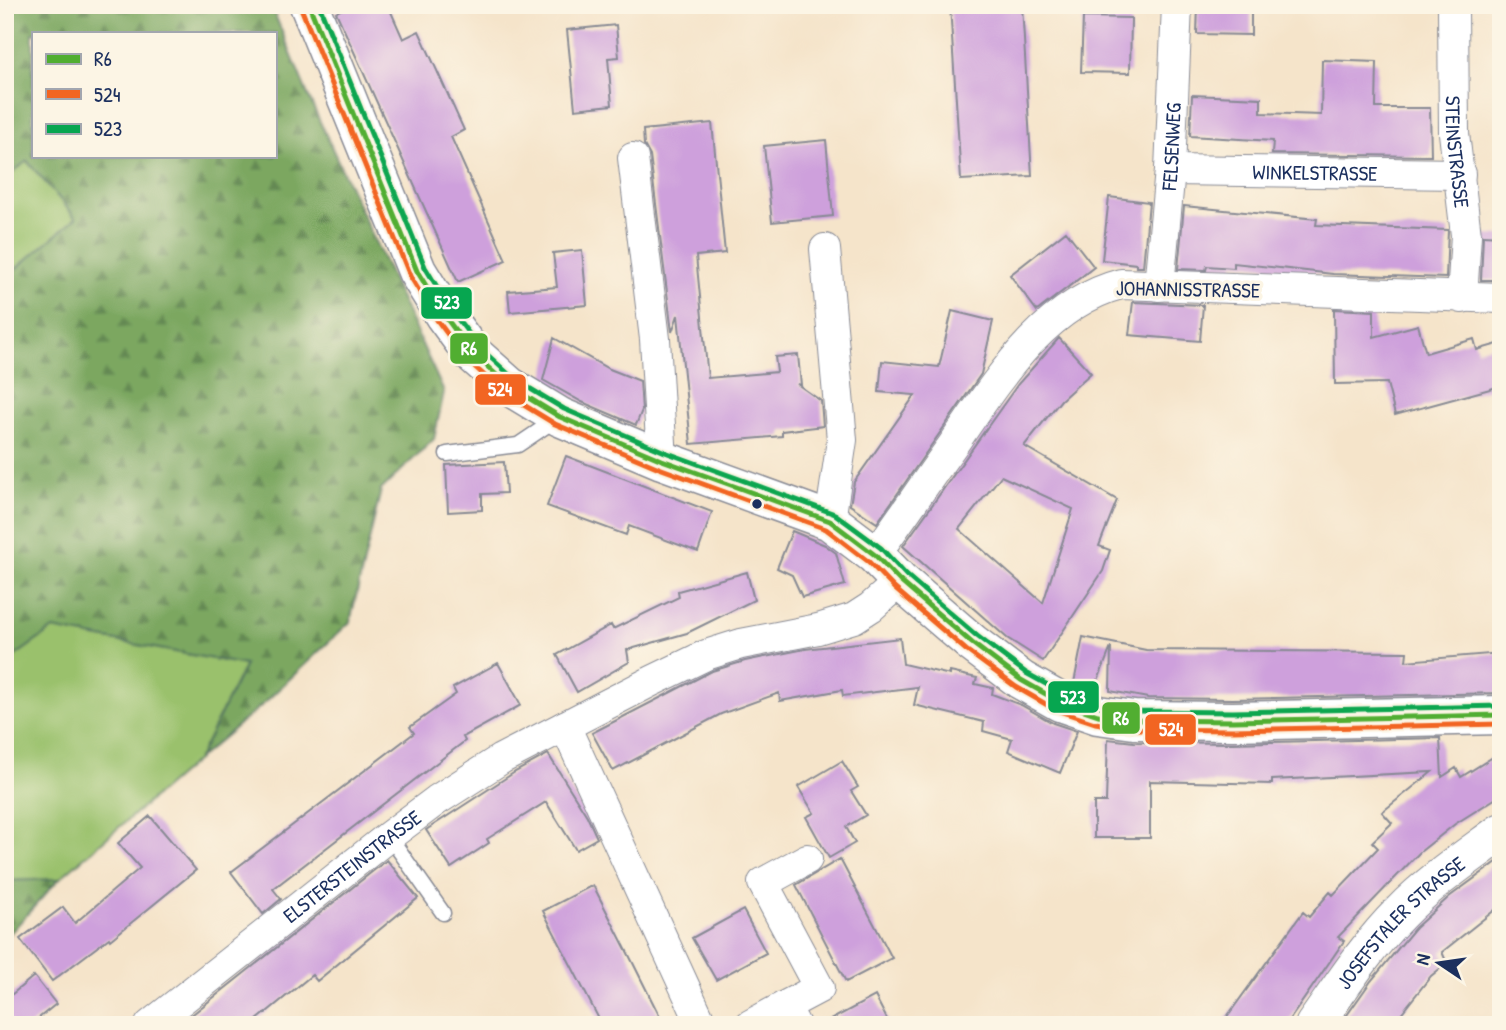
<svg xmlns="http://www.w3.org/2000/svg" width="1506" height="1030" font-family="'Patrick Hand',sans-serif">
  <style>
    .green { fill: #9ac16c; stroke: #5a7865; stroke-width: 2 }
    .forest { fill: url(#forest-firs); stroke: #4b6b5f; stroke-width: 2; fill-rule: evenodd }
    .building { fill: #cea0dc; fill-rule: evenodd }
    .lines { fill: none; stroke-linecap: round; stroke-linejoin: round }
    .service-casing { stroke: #888a94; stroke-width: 17 }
    .minor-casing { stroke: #888a94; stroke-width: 32 }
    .tertiary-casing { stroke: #888a94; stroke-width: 39 }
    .secondary-casing { stroke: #888a94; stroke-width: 41 }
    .service { stroke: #fff; stroke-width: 14 }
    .minor { stroke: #fff; stroke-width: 30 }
    .tertiary { stroke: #fff; stroke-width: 37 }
    .secondary { stroke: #fff; stroke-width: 38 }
    .bus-1-casing { stroke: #fcf5e5; stroke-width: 10 }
    .bus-2-casing { stroke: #fcf5e5; stroke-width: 10 }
    .bus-3-casing { stroke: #fcf5e5; stroke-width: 10 }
    .bus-1 { stroke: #51ae31; stroke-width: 5 }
    .bus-2 { stroke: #f26522; stroke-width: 5 }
    .bus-3 { stroke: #07a650; stroke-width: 5 }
    .bus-dot { fill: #1b2f5e; stroke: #fcf5e5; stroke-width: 2.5 }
    .labels { text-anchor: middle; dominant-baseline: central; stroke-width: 7; stroke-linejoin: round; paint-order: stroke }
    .street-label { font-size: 21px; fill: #1b2f5e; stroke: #fcf5e5 }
    .line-badge { stroke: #fcf5e5; stroke-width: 2.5 }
    .badge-label { font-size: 19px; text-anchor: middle; font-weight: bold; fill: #fff }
  </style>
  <defs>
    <pattern id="forest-firs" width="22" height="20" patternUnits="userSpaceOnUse" patternTransform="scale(1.75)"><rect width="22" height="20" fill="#7ba760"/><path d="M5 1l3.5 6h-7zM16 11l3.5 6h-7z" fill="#648852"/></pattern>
  </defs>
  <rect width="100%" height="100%" fill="#fcf5e5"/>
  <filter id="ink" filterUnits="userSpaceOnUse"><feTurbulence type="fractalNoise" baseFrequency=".0143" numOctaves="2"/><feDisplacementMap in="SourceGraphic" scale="14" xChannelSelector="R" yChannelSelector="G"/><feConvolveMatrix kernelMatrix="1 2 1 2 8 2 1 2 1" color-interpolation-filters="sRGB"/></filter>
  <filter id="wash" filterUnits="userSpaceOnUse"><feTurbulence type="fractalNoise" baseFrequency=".00686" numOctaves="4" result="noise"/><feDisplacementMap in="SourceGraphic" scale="28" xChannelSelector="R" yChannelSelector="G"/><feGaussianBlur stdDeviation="1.57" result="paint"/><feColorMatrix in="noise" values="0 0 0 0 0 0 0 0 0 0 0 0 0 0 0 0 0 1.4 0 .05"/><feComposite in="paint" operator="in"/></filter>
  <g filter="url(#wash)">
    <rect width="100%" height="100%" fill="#f5e4ca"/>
    <path class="green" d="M27 160 76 218 5 278V179Z
      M53 629 245 665 198 759 59 879 5 881V663Z"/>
    <path class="forest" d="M5 5H271L310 100 444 392 434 439 381 490 350 622 261 706 198 759 245 665 53 629 5 663V278L76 218 27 161 5 179ZM33 33H275V156H33Z
      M59 879 5 939V881Z"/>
    <g id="blocks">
      <path class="building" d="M351 5H388L403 39 419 31 464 130 451 137 506 260 458 282 336 12Z
        M950 5H1022L1032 176 961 180Z
        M1198 5H1251V35L1197 34Z
        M1083 17 1131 18 1130 73 1081 72Z
        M616 25 619 57 608 58 612 105 575 109 567 30Z
        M1322 60 1377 62 1376 108H1430L1431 156 1272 154 1273 141 1190 136 1192 95 1261 98V113L1321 115Z
        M712 123 725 253 696 256 708 378 777 372 775 357 798 355 801 385 797 384 821 401 823 426 782 431V436L691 444 678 315 672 332 650 156 644 145 643 130Z
        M826 140 833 216 772 222 764 146Z
        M1109 197 1149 202 1143 267H1136V264L1102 260Z
        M1184 206 1317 219 1316 225 1448 230 1446 278 1333 274 1234 263V268L1207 266 1206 270 1178 269Z
        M1066 231 1094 267 1037 311 1010 275Z
        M1483 235 1501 236V280H1481Z
        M582 250 587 305 510 312 508 291 557 287 553 253Z
        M1133 302 1203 305 1200 341 1129 335Z
        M1334 309 1374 311V337L1418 325 1426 353 1474 339 1477 350 1501 343V386L1395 415 1387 383 1335 384Z
        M952 311 993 321 981 374 877 523 850 505 854 482 915 395 879 392 882 361 939 367Z
        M554 338 607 368 640 381 642 410 636 425 582 402 543 380Z
        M1059 338 1091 373 1061 400 1024 446 1117 500 1099 546 1110 550 1103 571 1043 661 1007 638 903 546 1018 384ZM1001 476 1073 509 1043 603 959 529Z
        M566 456 712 512 698 552 629 526 626 535 547 506Z
        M504 462 506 493 482 494V510L448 512 446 465Z
        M792 531 825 545 836 553 845 585 802 597 792 575 777 568Z
        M747 572 754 600 687 633 627 650 629 662 577 692 557 655 611 625 613 629 679 597 678 591Z
        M1083 637 1146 650 1407 652 1406 661 1501 653V693L1233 699 1148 698 1110 691 1111 647 1095 688 1074 683Z
        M900 638 903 664 950 675V672L977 678 975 684 993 688 992 694 1021 705 1053 723 1077 731 1060 773 1008 751 1012 739 983 731 984 722 914 705 918 687 843 696 842 690 780 701 779 693 721 714 613 771 592 733 712 671 745 661 805 649Z
        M498 663 521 705 463 737 465 741 273 889 281 899 263 914 231 872 414 733 410 727 456 694 453 688Z
        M1440 738 1442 777 1456 768 1461 777 1501 752V795L1455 824 1420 852 1338 937 1344 941 1286 1025H1221L1303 912 1309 917 1330 892 1333 895 1378 848 1372 842 1392 823 1382 812 1432 772 1272 780V784L1150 781V838H1094V802H1106L1108 739 1134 742 1233 743Z
        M548 754 587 816 597 838 576 850 546 802 487 839 489 843 451 868 426 830 515 772Z
        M842 761 858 787 851 791 866 815 846 827 855 843 829 858 806 817 814 813 798 787Z
        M150 816 196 870 110 940 109 938 52 981 20 939 63 907 75 923 140 868 118 843Z
        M840 859 892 958 846 982 796 885Z
        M1501 859V905L1442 952 1447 963 1431 976 1392 1025H1340L1371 981 1415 928 1449 897Z
        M387 860 418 898 317 981 312 975 251 1025H179Z
        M593 885 632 961 664 1025H602L543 911Z
        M743 910 766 953 716 980 692 938Z
        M34 976 56 1004 30 1025H15L5 1012V1000Z
        M875 996 890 1025H821Z"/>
    </g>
  </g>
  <g filter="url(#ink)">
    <use href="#blocks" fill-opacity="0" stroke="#888a94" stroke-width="2"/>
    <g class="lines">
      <defs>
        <path id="service" d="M447 454 518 445 558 418
          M389 836 443 913"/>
        <g id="minor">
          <path id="s1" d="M1453 5 1454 133 1466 235 1462 298"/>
          <path d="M633 158 655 339 662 460"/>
          <path id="s2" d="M1170 170 1460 174"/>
          <path d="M825 249 842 440 830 521"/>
          <path id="s3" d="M1159 286 1170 170 1177 5"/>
          <path d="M875 555C901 519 926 482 952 446 995 384 1043 304 1121 284L1501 298"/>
          <path d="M565 726 702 1025"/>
          <path d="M785 1006 819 988 763 883 807 859"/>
          <path id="s4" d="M150 1025 389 836 437 800 501 759 652 681 706 655 741 644 818 629 854 618 871 607 900 581"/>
          <path d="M750 1025 785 1006 795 1025"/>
        </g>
        <g id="tertiary">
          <path id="s5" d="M1314 1025C1341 987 1367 946 1400 913 1430 882 1466 858 1501 832"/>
        </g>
        <path id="secondary" d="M309 5 417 271 444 315 472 353 509 386 560 417 662 460 830 521 875 555 900 581 972 643 1021 680 1060 702 1098 715 1134 720 1233 721 1501 715"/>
      </defs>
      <use href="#service" class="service-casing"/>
      <use href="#minor" class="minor-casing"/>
      <use href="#tertiary" class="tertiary-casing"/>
      <use href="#secondary" class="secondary-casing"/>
      <use href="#service" class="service"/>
      <use href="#minor" class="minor"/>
      <use href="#tertiary" class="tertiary"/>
      <use href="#secondary" class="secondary"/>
      <defs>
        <path id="bus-1" d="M309 5 417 271 444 315 472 353 509 386 560 417 662 460 830 521 875 555 900 581 972 643 1021 680 1060 702 1098 715 1134 720 1233 721 1501 715"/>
        <path id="bus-2" d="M301 8 410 276 437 320 466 359 504 393 555 424 659 468 826 529 869 562 894 588 966 650 1016 687 1056 710 1095 723 1134 729 1233 730 1501 724"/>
        <path id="bus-3" d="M319 5 425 267 451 310 479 347 514 379 564 409 665 452 835 514 881 548 906 575 977 636 1026 673 1064 694 1100 706 1135 711 1233 712 1501 706"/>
      </defs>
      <use href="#bus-1" class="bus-1-casing"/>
      <use href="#bus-2" class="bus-2-casing"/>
      <use href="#bus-3" class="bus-3-casing"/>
      <use href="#bus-1" class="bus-1"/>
      <use href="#bus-2" class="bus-2"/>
      <use href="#bus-3" class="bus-3"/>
    </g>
  </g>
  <circle class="bus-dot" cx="757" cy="504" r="6"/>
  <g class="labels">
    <g class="street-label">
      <text stroke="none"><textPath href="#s3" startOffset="140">FELSENWEG</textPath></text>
      <text stroke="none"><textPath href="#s1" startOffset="147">STEINSTRASSE</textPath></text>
      <text stroke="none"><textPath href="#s2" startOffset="145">WINKELSTRASSE</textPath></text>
      <text transform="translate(1188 289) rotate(1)">JOHANNISSTRASSE</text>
      <text stroke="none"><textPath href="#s4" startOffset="257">ELSTERSTEINSTRASSE</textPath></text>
      <text stroke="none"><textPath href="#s5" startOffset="135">JOSEFSTALER STRASSE</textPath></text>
    </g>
  </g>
  <g class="line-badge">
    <rect x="420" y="286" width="53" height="34" rx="7" fill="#07a650"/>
    <rect x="449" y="332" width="40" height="33" rx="7" fill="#51ae31"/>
    <rect x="474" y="373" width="53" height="33" rx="7" fill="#f26522"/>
    <rect x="1047" y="680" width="53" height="34" rx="7" fill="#07a650"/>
    <rect x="1101" y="701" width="40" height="34" rx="7" fill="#51ae31"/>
    <rect x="1144" y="713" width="53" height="33" rx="7" fill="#f26522"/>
  </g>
  <g class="badge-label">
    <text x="447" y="309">523</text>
    <text x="469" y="355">R6</text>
    <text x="500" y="396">524</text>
    <text x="1073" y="704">523</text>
    <text x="1121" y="725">R6</text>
    <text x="1171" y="736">524</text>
  </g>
  <rect width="1506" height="1030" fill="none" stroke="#fcf5e5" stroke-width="28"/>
  <rect x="32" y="32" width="245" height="126" fill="#fcf5e5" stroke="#a2a6af" stroke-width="2"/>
  <rect x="46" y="54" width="35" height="10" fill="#51ae31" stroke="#a2a6af" stroke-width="2"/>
  <text x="94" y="66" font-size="21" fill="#1b2f5e">R6</text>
  <rect x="46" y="89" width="35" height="10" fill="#f26522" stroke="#a2a6af" stroke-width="2"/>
  <text x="94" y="102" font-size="21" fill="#1b2f5e">524</text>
  <rect x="46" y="124" width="35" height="10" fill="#07a650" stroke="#a2a6af" stroke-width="2"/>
  <text x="94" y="136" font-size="21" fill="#1b2f5e">523</text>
  <g transform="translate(1439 963) rotate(283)" stroke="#fcf5e5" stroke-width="5" paint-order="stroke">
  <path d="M0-5L12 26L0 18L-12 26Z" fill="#1b2f5e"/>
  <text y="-10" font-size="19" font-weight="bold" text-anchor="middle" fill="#1b2f5e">N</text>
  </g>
</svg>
